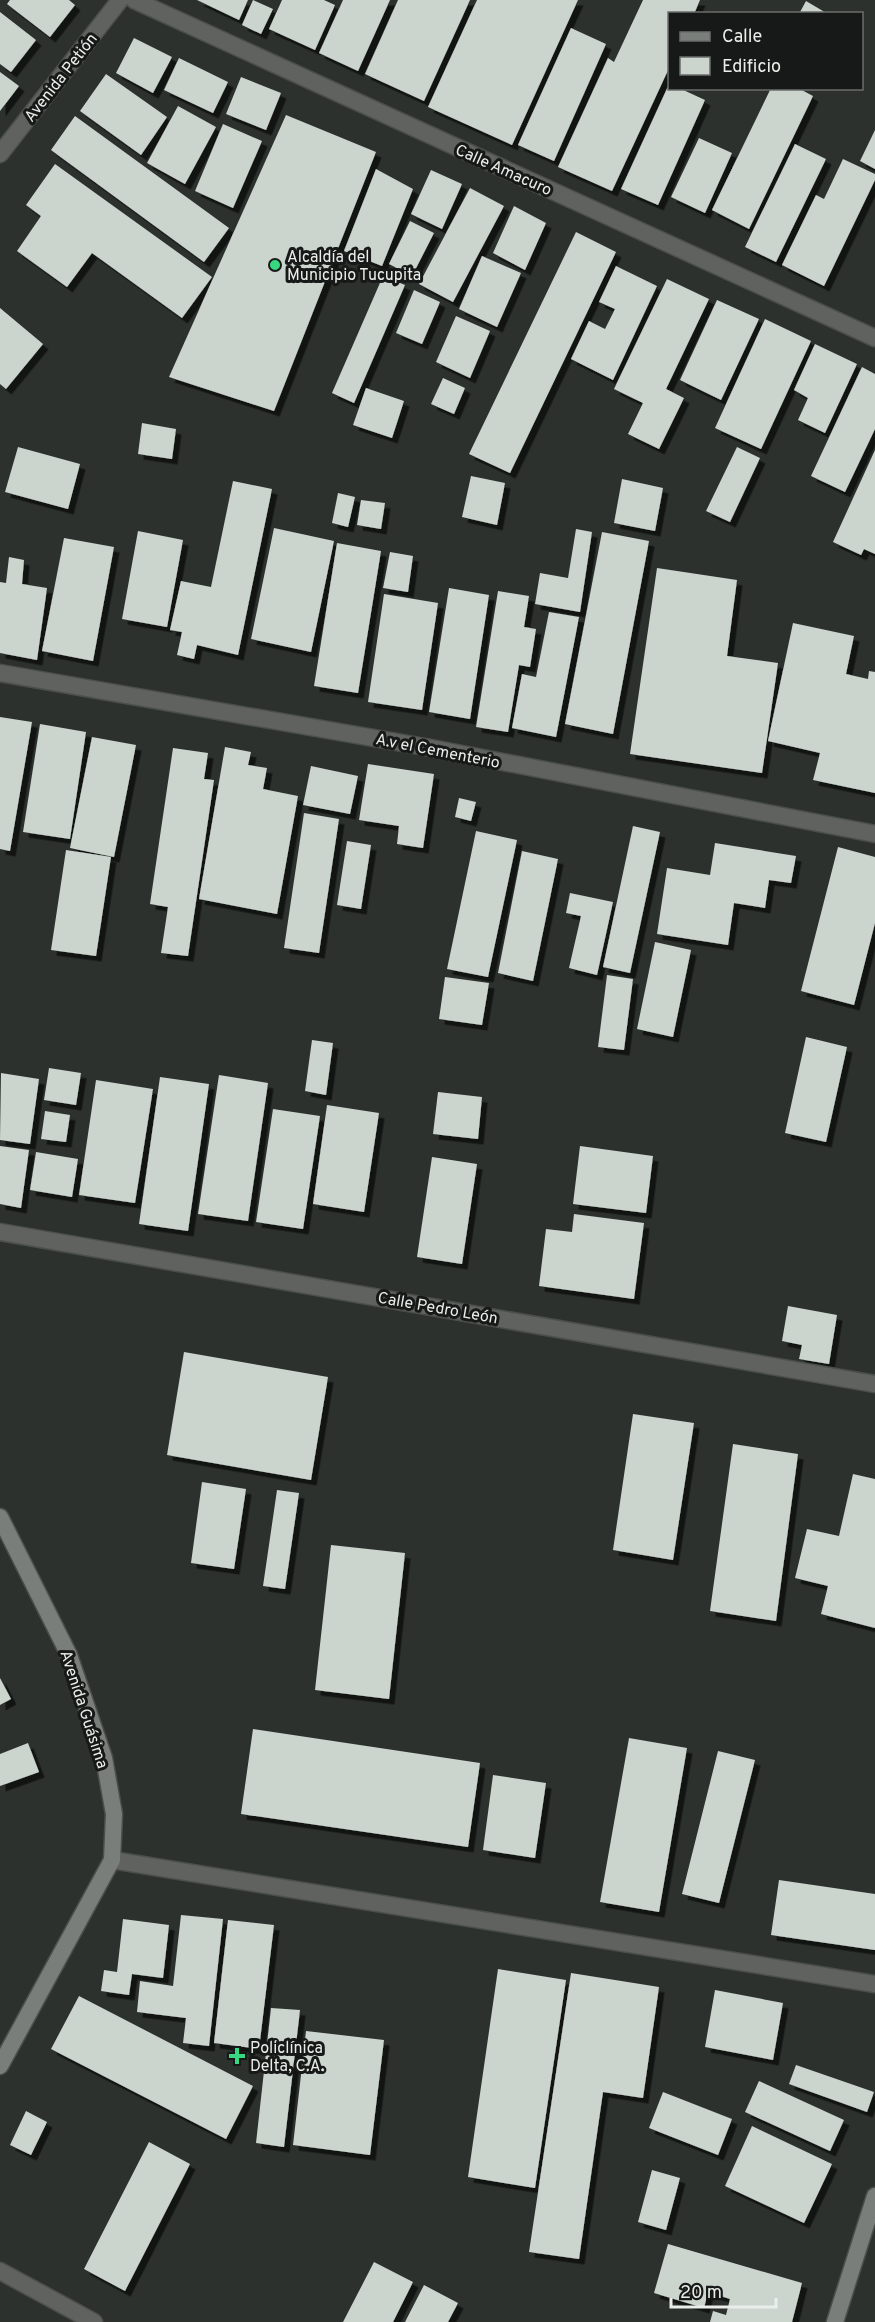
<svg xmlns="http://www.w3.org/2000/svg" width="875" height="2322" viewBox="0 0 875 2322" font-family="Overpass,sans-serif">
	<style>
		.building { fill: #ccd4ce; filter: url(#shadow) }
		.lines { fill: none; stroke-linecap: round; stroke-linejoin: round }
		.minor-casing { stroke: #4a4f4b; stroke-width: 19 }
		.secondary-casing { stroke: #4a4f4b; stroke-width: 19 }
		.minor { stroke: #606260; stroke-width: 16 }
		.secondary { stroke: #7a7e7b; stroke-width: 16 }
		.poi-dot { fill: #37d880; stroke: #161917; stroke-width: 2 }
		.labels { text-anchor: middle; stroke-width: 6; stroke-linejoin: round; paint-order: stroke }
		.street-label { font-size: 16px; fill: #eaeeeb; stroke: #161917 }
		.poi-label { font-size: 16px; fill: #eaeeeb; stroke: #161917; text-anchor: start }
	</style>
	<defs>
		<filter id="shadow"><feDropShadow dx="5.5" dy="5.5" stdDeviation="0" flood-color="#0009"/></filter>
	</defs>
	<rect width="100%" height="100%" fill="#2c312d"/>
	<path class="building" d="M10,0H69L75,5L50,37L7,4Z
		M197,0H248L239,20Z
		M253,0L273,9L261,34L242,25Z
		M282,0H324L335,5L315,50L269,29Z
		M343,0H390L358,71L319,53Z
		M398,0H470L424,101L365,74Z
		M477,0H578L512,145L428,107Z
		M643,0H700L694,14H670V66L612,191L558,167L608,58L614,62Z
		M806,1L828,14H799Z
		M0,12L36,40L11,72L0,64Z
		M571,28L606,44L554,161L518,145Z
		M134,38L172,57L153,93L116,73Z
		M179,58L228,82L213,113L164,90Z
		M0,72L19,86L0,111Z
		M106,74L167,117L141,155L80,111Z
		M241,77L281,93L266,130L226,114Z
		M670,82V88H679L705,100L658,205L621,189Z
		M771,88H798L813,96L749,229L712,210Z
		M178,106L216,127L185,184L147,163Z
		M286,115L376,152L274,411L169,377Z
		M75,116L229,228L204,262L51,150Z
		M223,124L262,141L233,208L195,191Z
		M875,130V169L860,161Z
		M699,138L732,153L705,213L671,197Z
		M795,144L826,159L776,262L745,247Z
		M843,159L875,174V180L824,286L782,265L816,195L824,199Z
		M55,164L212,277L182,318L92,253L67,287L17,251L41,216L26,205Z
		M376,169L413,189L382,266L344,251Z
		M431,170L462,184L442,229L411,214Z
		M470,188L504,206L453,302L419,284Z
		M514,206L546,223L525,270L493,253Z
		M410,221L434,233L412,276L389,264Z
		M576,232L616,252L510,473L469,454Z
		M482,256L521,273L497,327L459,309Z
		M616,266L657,286L613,380L571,359L589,321L605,329L615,309L599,302Z
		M383,276L405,285L354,403L332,393Z
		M667,279L709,299L666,389L684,398L659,449L628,434L643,403L614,389Z
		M414,290L440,302L422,344L396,333Z
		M717,300L759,319L721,400L680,380Z
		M0,308L43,344L6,389L0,384Z
		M456,316L490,331L470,378L436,362Z
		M765,319L811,341L761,449L715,428Z
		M815,344L857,364L825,433L798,420L808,398L794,390Z
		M862,367L875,374V429L845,492L811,476Z
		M443,378L465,388L454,414L431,404Z
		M366,388L404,401L392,438L353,425Z
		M142,423L176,429L172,459L138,454Z
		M18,447L80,464L68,509L5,492Z
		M737,447L760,458L730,522L706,511Z
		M875,450V554L864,549L861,555L833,542Z
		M471,476L505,483L497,525L462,517Z
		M622,479L663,488L655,531L614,523Z
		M233,481L272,489L238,655L197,645L194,659L177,655L182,632L170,630L181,581L211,587Z
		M338,493L355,497L348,527L332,523Z
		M361,500L385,503L381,529L357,525Z
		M274,528L334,541L311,652L251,639Z
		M576,529L592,532L580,612L535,604L540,573L568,578Z
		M138,531L183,540L167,627L122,619Z
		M602,532L649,541L613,734L565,724Z
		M64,538L114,547L93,661L42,651Z
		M337,543L381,551L358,693L314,686Z
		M390,552L413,556L408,592L383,588Z
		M9,557L24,560L22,584L47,588L37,660L0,653V582L6,583Z
		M657,568L737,580L727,656L778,663L762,773L630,754Z
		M449,588L489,595L470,719L429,712Z
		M498,591L529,596L524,627L536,629L530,667L519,665L508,732L476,727Z
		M384,594L438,603L422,710L368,702Z
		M549,612L579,617L556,737L512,728L522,674L536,677Z
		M793,623L854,636L846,674L868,679L869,671L875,672V793L813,780L820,753L768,741Z
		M0,717L32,722L10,851L0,849Z
		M40,724L86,732L70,839L23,832Z
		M92,737L136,745L114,857L70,848Z
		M225,747L251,752L248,765L267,768L263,789L298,796L277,914L199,899Z
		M173,748L208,753L204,779L214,780L188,956L161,953L168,907L150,904Z
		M368,764L434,774L423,848L397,844L399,826L359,820Z
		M311,766L358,776L350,814L303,805Z
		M459,798L476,802L471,821L455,817Z
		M304,813L339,819L319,953L284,948Z
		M633,826L660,832L630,973L603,967Z
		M476,831L517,840L488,977L447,969Z
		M347,841L371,845L361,909L337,905Z
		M715,843L796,856L791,883L769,880L765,908L734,903L728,945L657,934L667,868L710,875Z
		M838,847L875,857V923L854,1005L801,991Z
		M66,850L111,857L96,956L51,950Z
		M522,851L558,859L533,981L498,973Z
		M570,893L613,902L597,975L569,968L581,916L566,913Z
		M655,942L691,950L673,1037L637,1029Z
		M607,975L633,979L624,1050L598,1047Z
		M445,977L489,983L482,1025L439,1019Z
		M806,1037L847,1047L826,1142L785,1133Z
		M312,1040L333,1043L326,1095L305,1091Z
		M49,1068L81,1073L76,1105L44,1100Z
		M1,1073L39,1079L30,1144L0,1140Z
		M219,1075L268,1083L248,1221L198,1214Z
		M160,1077L209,1084L188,1231L139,1224Z
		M96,1080L153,1089L135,1203L79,1195Z
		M438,1092L482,1097L478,1139L433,1134Z
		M327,1105L379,1113L364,1212L313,1204Z
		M273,1109L320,1116L303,1229L256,1222Z
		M45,1111L70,1115L66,1142L41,1139Z
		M0,1146L29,1150L21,1208L0,1204Z
		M580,1146L653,1156L646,1213L573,1204Z
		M36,1152L78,1159L72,1197L30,1190Z
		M432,1157L477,1164L462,1264L417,1257Z
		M574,1214L644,1223L634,1299L539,1286L546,1229L572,1232Z
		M788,1306L837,1315L829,1364L799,1359L802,1345L782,1341Z
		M184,1352L328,1377L311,1480L167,1455Z
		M633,1414L694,1423L673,1560L613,1550Z
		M733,1444L798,1454L776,1621L710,1611Z
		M853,1474L875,1479V1628L821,1614L828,1586L795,1578L807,1529L839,1536Z
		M202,1482L246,1489L234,1569L191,1563Z
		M277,1490L299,1493L285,1589L263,1586Z
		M331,1545L405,1553L389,1699L315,1690Z
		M0,1678L11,1699L0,1705Z
		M253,1729L480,1763L468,1847L241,1814Z
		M629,1738L687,1748L659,1912L600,1902Z
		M28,1743L39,1772L0,1786V1754Z
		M718,1751L755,1760L719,1903L682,1894Z
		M493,1775L546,1783L535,1858L483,1850Z
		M779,1880L875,1894V1950L771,1935Z
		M181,1915L223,1919L209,2046L183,2043L186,2018L137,2012L140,1981L173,1986Z
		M123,1919L169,1925L163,1978L132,1974L129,1995L101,1991L104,1970L117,1972Z
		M228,1920L274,1925L259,2049L214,2043Z
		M498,1969L566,1980L535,2188L468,2177Z
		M571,1973L659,1987L643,2098L603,2092L579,2259L529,2252Z
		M715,1990L783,2003L773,2060L705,2047Z
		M79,1996L253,2086L226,2139L51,2049Z
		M271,2008L300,2010L284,2147L256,2143Z
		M306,2031L384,2040L370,2155L293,2145Z
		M796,2065L874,2092L867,2112L789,2084Z
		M759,2081L844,2120L830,2151L745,2112Z
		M663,2092L732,2119L718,2155L649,2128Z
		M26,2111L47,2122L31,2155L10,2145Z
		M752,2126L832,2164L804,2223L725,2186Z
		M149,2142L190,2164L125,2291L84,2269Z
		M652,2170L680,2178L666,2230L638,2222Z
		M668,2244L802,2283L792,2322H710L713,2311L726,2315L730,2299L708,2292L704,2308L654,2293Z
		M374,2262L413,2282L393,2322H343Z
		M424,2285L458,2303L448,2322H405Z"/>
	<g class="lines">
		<defs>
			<path id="minor" d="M134,0L875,338
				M0,154L120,0
				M0,673L431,748L875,834
				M0,1232L875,1384
				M112,1860L875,1984
				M0,2271L94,2322"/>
			<path id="secondary" d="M0,1517L69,1655L104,1758L114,1814L112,1860L0,2066
				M835,2322L875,2196"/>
		</defs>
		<use href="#minor" class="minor-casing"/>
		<use href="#secondary" class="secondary-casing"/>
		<use href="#minor" class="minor"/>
		<use href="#secondary" class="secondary"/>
	</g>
	<g class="poi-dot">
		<circle cx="275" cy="265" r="6"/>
		<path d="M234 2047h6v6h6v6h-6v6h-6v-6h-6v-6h6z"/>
	</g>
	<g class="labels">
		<g class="street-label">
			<text transform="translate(60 77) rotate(-52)" y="6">Avenida Petión</text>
			<text transform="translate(504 169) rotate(24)" y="6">Calle Amacuro</text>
			<text transform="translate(438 750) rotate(11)" y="6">A.v el Cementerio</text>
			<text transform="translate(438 1307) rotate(10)" y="6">Calle Pedro León</text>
			<text transform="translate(85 1709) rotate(72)" y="6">Avenida Guásima</text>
		</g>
		<g class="poi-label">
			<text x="287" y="262">Alcaldía del<tspan x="287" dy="18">Municipio Tucupita</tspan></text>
			<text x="250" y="2053">Policlínica<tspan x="250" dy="18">Delta, C.A.</tspan></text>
		</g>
	</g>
	<rect x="668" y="12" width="195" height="78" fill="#161917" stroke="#6b6e6c" stroke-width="1.5"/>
	<rect x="680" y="32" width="30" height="9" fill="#7a7e7b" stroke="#6b6e6c" stroke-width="1.5"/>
	<text x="722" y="42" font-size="18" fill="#eaeeeb">Calle</text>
	<rect x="680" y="57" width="30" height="18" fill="#ccd4ce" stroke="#6b6e6c" stroke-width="1.5"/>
	<text x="722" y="72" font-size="18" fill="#eaeeeb">Edificio</text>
	<path d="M671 2298v9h105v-9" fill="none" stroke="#eaeeeb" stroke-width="3"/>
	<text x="680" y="2298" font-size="18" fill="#eaeeeb" stroke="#161917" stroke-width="4.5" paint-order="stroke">20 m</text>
</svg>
